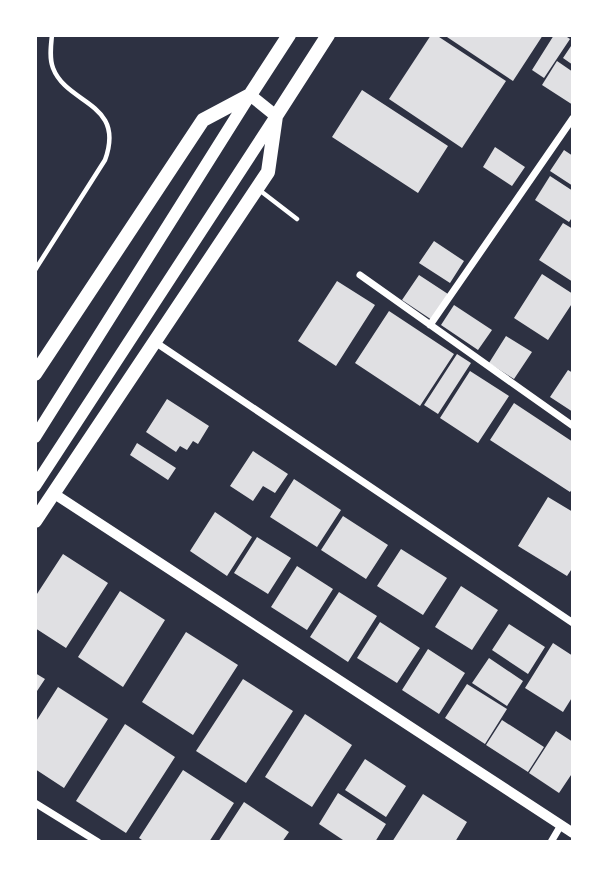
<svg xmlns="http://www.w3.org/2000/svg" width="608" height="877" viewBox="0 0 608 877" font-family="Arial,sans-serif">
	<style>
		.building { fill: #e0e0e3 }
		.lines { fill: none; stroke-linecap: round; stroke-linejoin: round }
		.service { stroke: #fff; stroke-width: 4.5 }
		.minor { stroke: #fff; stroke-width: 7 }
		.tertiary { stroke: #fff; stroke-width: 10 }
		.secondary { stroke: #fff; stroke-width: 12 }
		.trunk { stroke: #fff; stroke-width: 14 }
	</style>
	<rect width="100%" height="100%" fill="#2d3142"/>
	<path class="building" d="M431,35H436L506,81L462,148L389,99Z
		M444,35H543L513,81Z
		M554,35H564L570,39L544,78L532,70Z
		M573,43V65L563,58Z
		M557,61L573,72V105L542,85Z
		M362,90L448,146L418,193L332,137Z
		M495,147L525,167L512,186L483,167Z
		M564,150L573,156V186L550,171Z
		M550,176L573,191V216L569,222L535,200Z
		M563,223L573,229V282L539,260Z
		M434,241L464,261L450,283L419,263Z
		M542,274L573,294V302L548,340L514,318Z
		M419,275L448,294L432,320L402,300Z
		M337,281L375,305L336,366L298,341Z
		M454,305L492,330L478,350L441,325Z
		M389,311L454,354L420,406L355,363Z
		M506,336L532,352L514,379L489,363Z
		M457,354L471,363L438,414L424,405Z
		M568,370L573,373V412L550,397Z
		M470,371L509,396L478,443L440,418Z
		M167,399L209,426L198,444L193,441L187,450L180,446L176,452L146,432Z
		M514,403L573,442V488L570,492L490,440Z
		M137,443L176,468L168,480L130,455Z
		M253,451L288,474L275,493L263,486L253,501L230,486Z
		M294,479L341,510L317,547L270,517Z
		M548,497L573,512V567L567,576L518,546Z
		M215,512L252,537L227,576L190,551Z
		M343,516L388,545L366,579L321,550Z
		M257,537L291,558L268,594L234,573Z
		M401,549L447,578L423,615L377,586Z
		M63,554L108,583L66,648L35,628V597Z
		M297,566L333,589L307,630L271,607Z
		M461,586L498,610L472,650L435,627Z
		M120,591L165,620L123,687L78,657Z
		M339,592L377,616L348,662L310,637Z
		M380,622L420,648L397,683L357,658Z
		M509,624L545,647L528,674L492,650Z
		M186,632L238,665L193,735L142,702Z
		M553,643L573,656V696L563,712L525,688Z
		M428,649L465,673L439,714L402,690Z
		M489,658L523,681L507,706L472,683Z
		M35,673L45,679L35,694Z
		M243,679L293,711L246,783L196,751Z
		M467,684L507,709L485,744L445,718Z
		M58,687L108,719L64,788L35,769V723Z
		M305,714L352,745L312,807L265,777Z
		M502,720L544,747L528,772L486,745Z
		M125,724L175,757L126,833L76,801Z
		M556,731L573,742V772L559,793L529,773Z
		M365,759L406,786L386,817L345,790Z
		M183,770L234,803L209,842H145L139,838Z
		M338,793L386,824L375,842H346L319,824Z
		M423,794L467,822L455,842H392Z
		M244,802L289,832L282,842H218Z"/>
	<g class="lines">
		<path class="service" d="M258,189L297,219
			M35,270L105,160C126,102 67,105 53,68C49,58 51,45 52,35"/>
		<path class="minor" d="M360,275L573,426
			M430,325L573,118
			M155,342L573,623
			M35,803L98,842
			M551,842L561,825"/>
		<path class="tertiary" d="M53,493L573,833"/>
		<path class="secondary" d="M35,437L250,95L276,116L35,486"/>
		<path class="trunk" d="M35,374L203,120L250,95L289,35
			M35,521L268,172L276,116L328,35"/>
	</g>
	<rect width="608" height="877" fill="none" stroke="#ffffff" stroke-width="74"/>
</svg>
